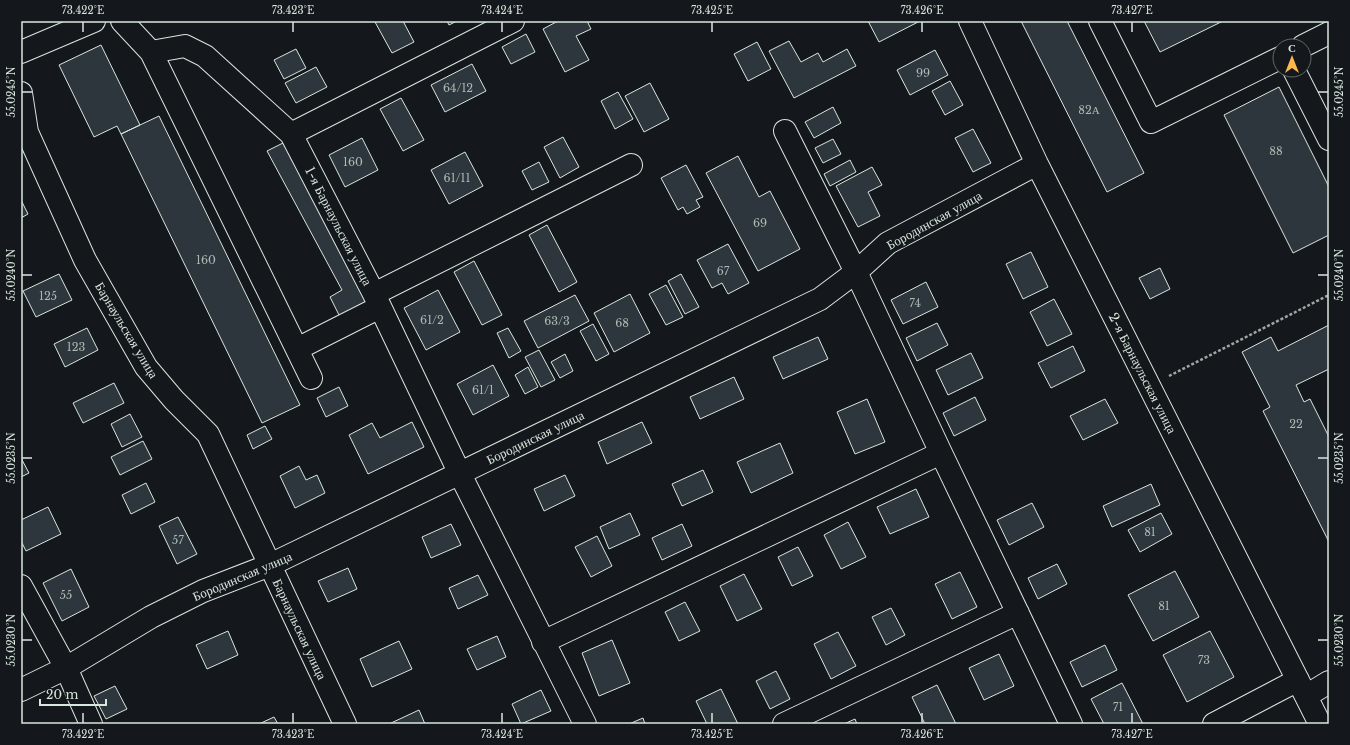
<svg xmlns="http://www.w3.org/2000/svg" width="1350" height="745" viewBox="0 0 1350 745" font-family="'Libre Baskerville',serif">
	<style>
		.building { fill: #2c363c; stroke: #d8e6dc }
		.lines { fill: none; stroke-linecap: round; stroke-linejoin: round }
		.minor-casing { stroke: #d8e6dc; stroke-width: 24 }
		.path { stroke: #9da8a2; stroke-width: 2.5; stroke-dasharray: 3 2; stroke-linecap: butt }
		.minor { stroke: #14181c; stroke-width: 22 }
		.ticks { fill: none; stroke: #d8e6dc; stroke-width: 1.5 }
		.labels { text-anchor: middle; stroke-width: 3; stroke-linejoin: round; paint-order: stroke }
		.number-label { font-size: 11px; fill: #adbab4 }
		.street-label { font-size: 13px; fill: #d8e6dc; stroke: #14181c }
		.neatline { fill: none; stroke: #d8e6dc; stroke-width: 1.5 }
		.ticks-label { font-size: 10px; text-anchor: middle; fill: #d8e6dc }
	</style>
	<rect width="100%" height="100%" fill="#14181c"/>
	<path class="building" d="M376,21H403L414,42L392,53L375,22Z
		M447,21H457L449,25Z
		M558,21H587L591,29L576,36L589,60L565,72L543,29Z
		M868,21H920L879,42Z
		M1021,21H1067L1144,173L1107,192Z
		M1144,21H1223L1160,52Z
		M526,34L535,52L511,64L502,47Z
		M789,41L801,62L818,53L823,62L847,49L856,66L794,98L769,51Z
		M757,42L771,69L748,81L734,54Z
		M101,45L140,125L121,134L117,126L94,137L59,65Z
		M296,49L306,68L284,79L274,60Z
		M935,50L948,75L910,95L897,70Z
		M472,64L486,91L445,112L431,85Z
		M316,67L327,87L296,103L285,83Z
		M950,81L963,105L945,115L932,91Z
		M650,83L669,119L644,132L625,96Z
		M1279,87L1329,187V235L1293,253L1224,115Z
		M618,92L633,119L615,129L601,101Z
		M401,98L424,140L403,151L380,109Z
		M833,107L841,123L814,138L805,122Z
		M159,116L300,405L262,423L121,134Z
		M973,129L991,163L973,172L955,138Z
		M563,137L579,167L560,178L544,147Z
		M362,138L378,170L345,187L329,155Z
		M833,139L841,154L823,163L815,148Z
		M283,143L368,301L340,317L330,297L342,290L267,151Z
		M465,152L483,186L449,204L431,170Z
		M738,156L759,197L770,191L800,249L758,271L706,173Z
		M850,160L856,172L830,186L824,174Z
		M539,162L549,182L532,190L522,171Z
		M686,165L703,197L696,200L700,207L687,214L683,207L678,210L661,178Z
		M872,167L882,185L868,192L880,216L858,227L836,186Z
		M21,200L28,214L21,218Z
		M547,225L577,282L559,292L529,235Z
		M728,244L749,283L728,294L722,283L712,288L697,260Z
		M1031,252L1048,287L1023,299L1006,264Z
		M474,261L502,315L482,325L454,272Z
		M1160,268L1170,289L1150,299L1139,278Z
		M59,274L72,300L36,317L23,291Z
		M681,274L699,307L685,314L668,281Z
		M926,282L938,307L903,324L891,300Z
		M666,285L683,317L666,325L649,294Z
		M438,290L460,332L426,350L404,308Z
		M630,294L650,333L614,352L594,313Z
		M575,295L589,321L538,348L524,321Z
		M1054,299L1072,334L1047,346L1030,312Z
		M937,323L948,345L917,361L906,338Z
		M593,324L609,354L596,361L580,331Z
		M1329,325V369L1296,385L1304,402L1310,399L1329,437V542L1263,411L1270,407L1242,352L1271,337L1278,351Z
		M87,328L98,350L65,367L54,344Z
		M508,328L521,351L509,358L497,333Z
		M818,337L828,359L783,379L773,357Z
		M1073,346L1085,371L1051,388L1038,363Z
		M539,350L555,380L541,387L525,357Z
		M971,353L983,378L948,395L936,370Z
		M565,354L573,371L560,378L551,362Z
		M493,365L509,396L473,415L457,384Z
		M528,367L538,387L525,394L515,375Z
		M734,377L744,399L700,419L690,397Z
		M114,383L124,403L83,423L73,403Z
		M339,387L348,406L326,417L317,398Z
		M975,397L986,420L954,436L943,413Z
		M867,399L885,442L855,454L837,412Z
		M1105,399L1118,423L1083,440L1070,416Z
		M130,414L142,437L122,447L111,424Z
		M412,422L424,447L368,474L349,435L372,423L380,438Z
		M642,422L652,443L607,464L598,442Z
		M265,426L272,439L253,449L247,435Z
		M143,441L152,459L120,475L111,457Z
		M780,443L793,473L751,493L737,462Z
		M21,458L29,473L21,477Z
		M299,466L306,480L317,475L325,493L295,508L280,476Z
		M703,470L713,492L682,506L672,484Z
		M565,475L575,496L544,511L534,489Z
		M146,483L155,502L131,514L122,495Z
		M1151,484L1160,505L1112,527L1103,506Z
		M916,489L929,517L890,534L877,507Z
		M1032,503L1044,527L1009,545L997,520Z
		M48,507L61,534L26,551L21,541V520Z
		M630,513L640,535L609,549L600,527Z
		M1161,513L1172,534L1140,552L1128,530Z
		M178,517L197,554L177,564L159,526Z
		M848,522L866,557L841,569L824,535Z
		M451,524L461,545L431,558L422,537Z
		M682,524L692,546L662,560L652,538Z
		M597,536L612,566L591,577L575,547Z
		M798,547L813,576L792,586L778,557Z
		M1057,564L1067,584L1038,599L1028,578Z
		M348,568L357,589L328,602L318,581Z
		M71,569L89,607L62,621L43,583Z
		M1175,571L1199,617L1153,641L1128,595Z
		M960,572L977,607L952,619L935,584Z
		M744,574L762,609L737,621L720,586Z
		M478,575L488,595L458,609L449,588Z
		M685,602L700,631L679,641L665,612Z
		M891,608L905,635L886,645L872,617Z
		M228,631L238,655L207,669L196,645Z
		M1210,631L1234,677L1187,702L1163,655Z
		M838,632L856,666L831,679L814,644Z
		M497,636L506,657L477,670L467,649Z
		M612,640L630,683L599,696L582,653Z
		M399,641L412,669L372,687L360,659Z
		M1105,645L1117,670L1082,687L1070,662Z
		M999,654L1014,686L984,700L969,668Z
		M776,671L790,699L770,709L756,681Z
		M1122,683L1143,724H1104L1091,699Z
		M937,685L956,724H925L912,697Z
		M115,686L127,709L106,719L94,696Z
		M721,689L738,724H707L696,701Z
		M541,690L551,711L521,724L512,704Z
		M419,710L425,724H389Z
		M274,717L278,724H259Z
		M643,718L645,724H629Z
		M855,719L857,724H844Z"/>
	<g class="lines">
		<defs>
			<path id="minor" d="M122,21L151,52L311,378
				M970,21L1037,164L1320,724
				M1100,21L1151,122L1280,58
				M1303,46L1329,33
				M21,52L94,21
				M151,52L185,46L205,56L291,134L374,294L460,474L585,724
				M1294,70L1329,139
				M21,93L27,132L85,260L146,367L174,400L208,434L345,724
				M785,131L856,272L941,453L1071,724
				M291,134L513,21
				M374,294L631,165
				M297,349L380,307
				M21,586L66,668L91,724
				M543,642L941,453
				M21,690L66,668L151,617L203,591L270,565L820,299L856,272L888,243L1037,164
				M1306,696L1329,682
				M784,724L1018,613
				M1214,724L1298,680"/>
		</defs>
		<use href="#minor" class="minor-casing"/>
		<path class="path" d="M1169,376L1329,295"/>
		<use href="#minor" class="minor"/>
	</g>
	<path class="ticks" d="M83,22V32M293,22V32M502,22V32M712,22V32M922,22V32M1132,22V32M22,92H32M1318,92H1328M22,275H32M1318,275H1328M22,458H32M1318,458H1328M22,640H32M1318,640H1328M83,713V723M293,713V723M502,713V723M712,713V723M922,713V723M1132,713V723"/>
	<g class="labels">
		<g class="number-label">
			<text x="923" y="77">99</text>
			<text x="458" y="92">64/12</text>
			<text x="1089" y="114">82А</text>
			<text x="1276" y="155">88</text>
			<text x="353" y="166">160</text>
			<text x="457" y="182">61/11</text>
			<text x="760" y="227">69</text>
			<text x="206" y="264">160</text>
			<text x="723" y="275">67</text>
			<text x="48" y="300">125</text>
			<text x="915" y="307">74</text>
			<text x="432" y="324">61/2</text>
			<text x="557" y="325">63/3</text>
			<text x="622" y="327">68</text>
			<text x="76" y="351">123</text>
			<text x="483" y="394">61/1</text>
			<text x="1296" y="428">22</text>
			<text x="1150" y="536">81</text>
			<text x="178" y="544">57</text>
			<text x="66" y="599">55</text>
			<text x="1164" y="610">81</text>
			<text x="1204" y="664">73</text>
			<text x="1118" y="711">71</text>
		</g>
		<g class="street-label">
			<text transform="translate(934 220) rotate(-29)" y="5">Бородинская улица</text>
			<text transform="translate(339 226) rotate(63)" y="5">1-я Барнаульская улица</text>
			<text transform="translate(127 330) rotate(59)" y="5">Барнаульская улица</text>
			<text transform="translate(1143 373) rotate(63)" y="5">2-я Барнаульская улица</text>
			<text transform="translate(535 437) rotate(-26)" y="5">Бородинская улица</text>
			<text transform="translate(242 576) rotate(-23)" y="5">Бородинская улица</text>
			<text transform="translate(300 629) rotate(65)" y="5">Барнаульская улица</text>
		</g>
	</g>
	<rect width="1350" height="745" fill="none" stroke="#14181c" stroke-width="44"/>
	<g transform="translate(1292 58)"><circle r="19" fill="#14181c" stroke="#626a69"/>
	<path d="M0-3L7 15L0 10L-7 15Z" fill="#ffb74d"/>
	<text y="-6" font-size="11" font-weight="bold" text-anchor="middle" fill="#d8e6dc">С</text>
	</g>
	<path d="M40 699v6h66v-6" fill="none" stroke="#d8e6dc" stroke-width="2"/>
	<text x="46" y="699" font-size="12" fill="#d8e6dc" stroke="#14181c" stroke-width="3" paint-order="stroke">20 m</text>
	<rect x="22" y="22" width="1306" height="701" class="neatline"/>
	<g class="ticks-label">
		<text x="83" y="14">73.422°E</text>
		<text x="293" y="14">73.423°E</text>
		<text x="502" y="14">73.424°E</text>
		<text x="712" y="14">73.425°E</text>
		<text x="922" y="14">73.426°E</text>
		<text x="1132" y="14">73.427°E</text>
		<text transform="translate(11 92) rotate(-90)" y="4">55.0245°N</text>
		<text transform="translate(1339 92) rotate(-90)" y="4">55.0245°N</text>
		<text transform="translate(11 275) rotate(-90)" y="4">55.0240°N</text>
		<text transform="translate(1339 275) rotate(-90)" y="4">55.0240°N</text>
		<text transform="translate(11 458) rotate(-90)" y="4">55.0235°N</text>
		<text transform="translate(1339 458) rotate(-90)" y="4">55.0235°N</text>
		<text transform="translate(11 640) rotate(-90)" y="4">55.0230°N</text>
		<text transform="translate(1339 640) rotate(-90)" y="4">55.0230°N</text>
		<text x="83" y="738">73.422°E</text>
		<text x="293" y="738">73.423°E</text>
		<text x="502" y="738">73.424°E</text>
		<text x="712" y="738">73.425°E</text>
		<text x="922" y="738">73.426°E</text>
		<text x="1132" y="738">73.427°E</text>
	</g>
</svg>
